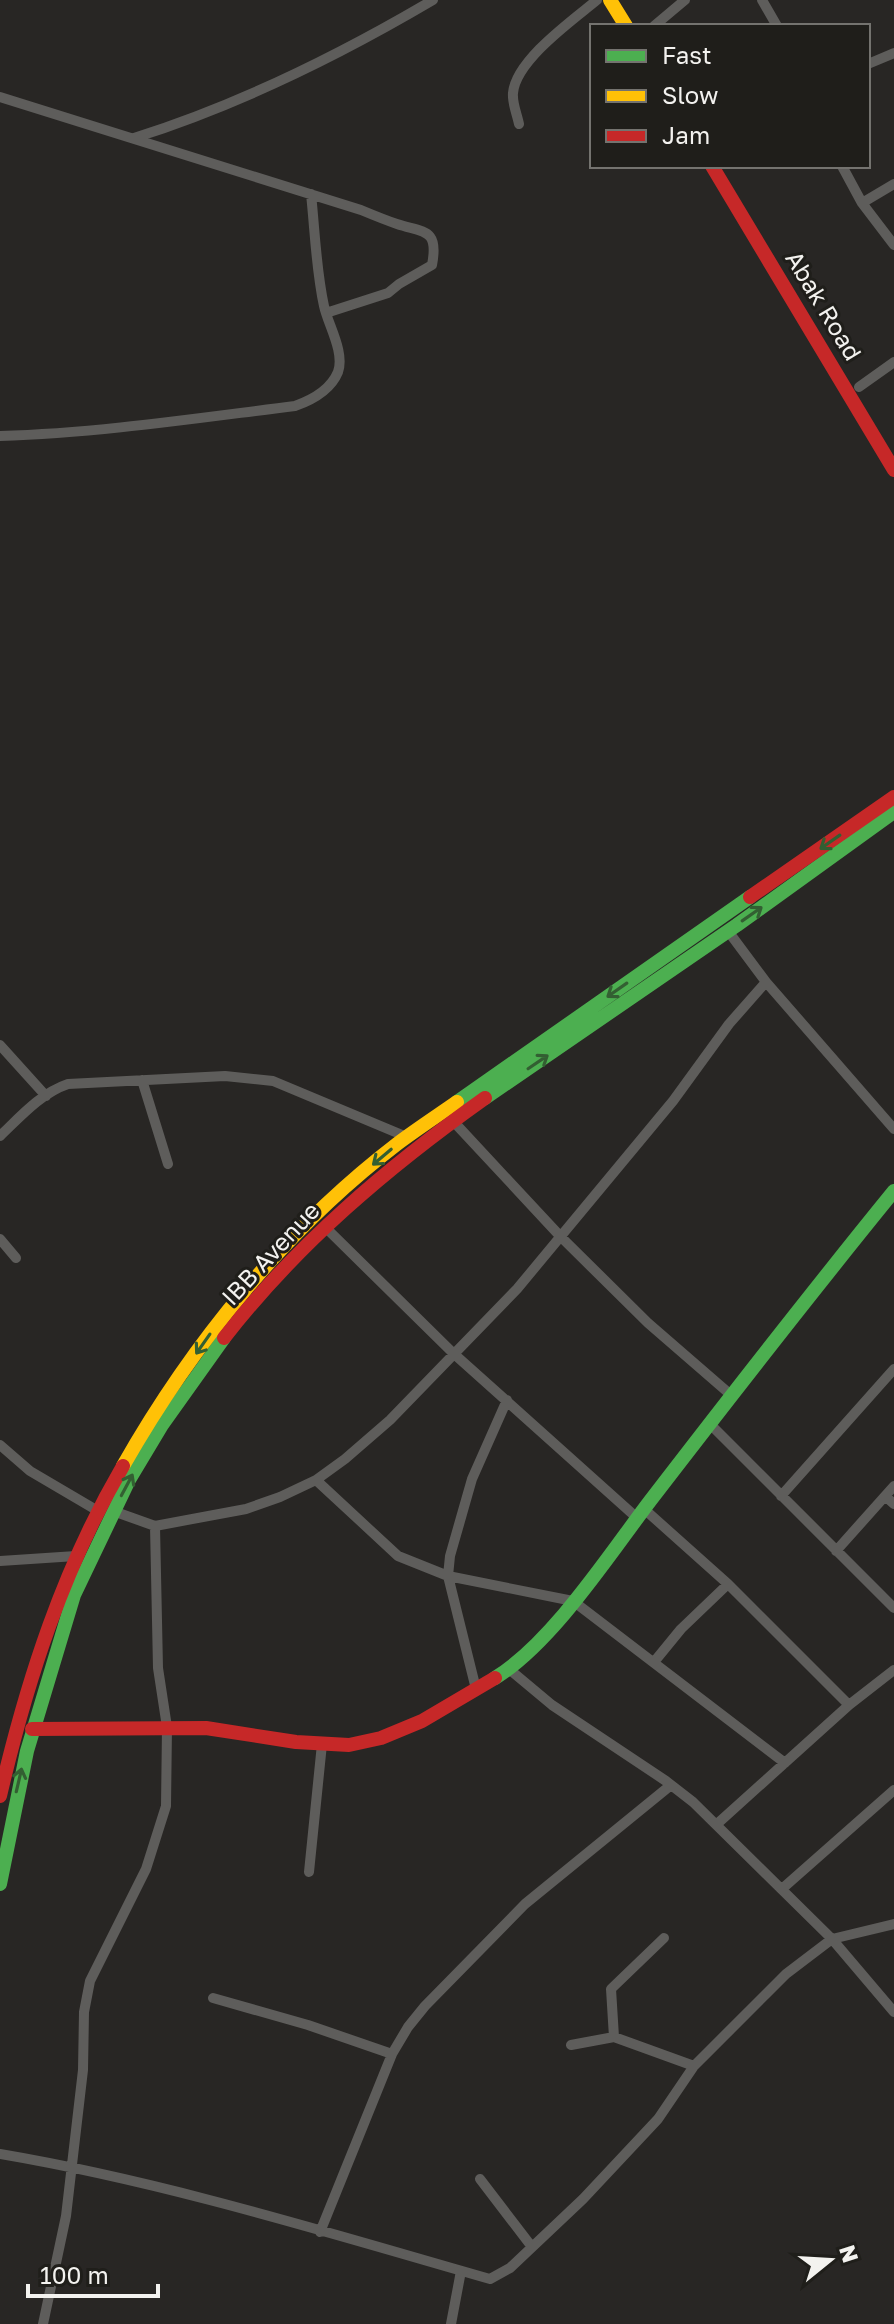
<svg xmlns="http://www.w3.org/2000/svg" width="894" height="2324" viewBox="0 0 894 2324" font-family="'Golos Text',sans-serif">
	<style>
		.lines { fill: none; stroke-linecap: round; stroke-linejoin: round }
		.street { stroke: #5e5d5b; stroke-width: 10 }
		.fast { stroke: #4caf50; stroke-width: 14 }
		.slow { stroke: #ffc107; stroke-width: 14 }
		.jam { stroke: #c62828; stroke-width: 14 }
		.oneway { stroke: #335f32 }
		.labels { text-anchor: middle; stroke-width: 6; stroke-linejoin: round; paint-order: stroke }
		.street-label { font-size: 24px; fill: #f3f2ef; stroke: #1f1e1a }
	</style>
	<rect width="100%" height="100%" fill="#282624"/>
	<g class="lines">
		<path class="street" d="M762,0L777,26
			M654,26L685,0
			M868,64L894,53
			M0,97L361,210C373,215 385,220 397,224C424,233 439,228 432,265L399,284L388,293L326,313
			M519,124C517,114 512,103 513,93C516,60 573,20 597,0
			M134,138C239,105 338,56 433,0
			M842,166L862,203L894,245
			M862,203L894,184
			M859,387L894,362
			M0,436C99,433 198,418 295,406C312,400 331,389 338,372C345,352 328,325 324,306C316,270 315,231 311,194
			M728,931L766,982L894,1129
			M0,1045L46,1096
			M142,1080L168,1164
			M453,1121L560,1236L648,1323L731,1395
			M0,1136C20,1117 41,1093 68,1084L225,1076L273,1081L407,1137
			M325,1227L453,1353L636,1517
			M0,1239L16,1258
			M709,1423L894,1608
			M0,1445L30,1471L98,1511
			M316,1480L398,1556L448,1576L573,1601L785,1763
			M781,1496L894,1369
			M885,1496L894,1504
			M643,1508L728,1584L849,1705
			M113,1511L155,1526L246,1509L280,1497L316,1480L345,1459L390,1420L517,1289L673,1101L729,1024L766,982
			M836,1551L894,1486
			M0,1561L76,1556
			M654,1662L681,1629L728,1584
			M509,1669L552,1705L666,1781L693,1802L832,1939L894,2012
			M476,1689L448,1576L450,1556L472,1479L507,1400
			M717,1824L849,1705L894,1670
			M309,1872L322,1744
			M783,1888L894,1790
			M213,1998L308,2025L392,2054
			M614,2037L611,1989L664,1938
			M571,2045L614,2037L694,2066
			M0,2154C165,2182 329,2233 490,2279L510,2268L583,2199L658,2119L694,2066L786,1974L832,1939L894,1924
			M480,2179L532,2247
			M320,2232L392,2054L408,2027L425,2006L525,1904L671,1785
			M43,2324L66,2216L83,2070L84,2012L90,1981L146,1869L166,1806L167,1727L158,1668L155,1526
			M451,2324L461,2271"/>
		<path class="fast" d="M485,1098L737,925L894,812
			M457,1102L750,897
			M495,1678C552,1643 609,1555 650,1501C730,1397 811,1293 894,1191
			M0,1884L27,1751L74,1595L129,1480L162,1425L224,1338"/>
		<path class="slow" d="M610,0L626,26
			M123,1466C193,1343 285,1230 397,1144C417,1129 437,1116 457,1102"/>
		<path class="jam" d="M712,166L894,470
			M750,897L894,797
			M224,1338C297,1244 388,1167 485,1098
			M32,1729L206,1728L296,1742L349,1745L381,1738L422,1721L495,1678
			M0,1796C27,1680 63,1569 123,1466"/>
	</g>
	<defs><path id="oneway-shaft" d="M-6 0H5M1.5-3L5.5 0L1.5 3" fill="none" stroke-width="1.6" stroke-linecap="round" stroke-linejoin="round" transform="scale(2)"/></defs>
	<g class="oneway">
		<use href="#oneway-shaft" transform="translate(830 842) rotate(145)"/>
		<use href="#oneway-shaft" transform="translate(752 914) rotate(-35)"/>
		<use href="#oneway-shaft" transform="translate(617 990) rotate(145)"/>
		<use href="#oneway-shaft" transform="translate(538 1062) rotate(-34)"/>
		<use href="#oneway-shaft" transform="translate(382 1157) rotate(140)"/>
		<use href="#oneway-shaft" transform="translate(203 1344) rotate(125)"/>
		<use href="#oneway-shaft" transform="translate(127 1485) rotate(-62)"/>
		<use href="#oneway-shaft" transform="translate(19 1780) rotate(-77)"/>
	</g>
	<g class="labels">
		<g class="street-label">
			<text transform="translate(823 306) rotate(59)" y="8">Abak Road</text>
			<text transform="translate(271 1254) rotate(-47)" y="8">IBB Avenue</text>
		</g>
	</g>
	<rect x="590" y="24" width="280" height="144" fill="#1f1e1a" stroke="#74736f" stroke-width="2"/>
	<rect x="606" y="50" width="40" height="12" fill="#4caf50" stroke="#74736f" stroke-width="2"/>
	<text x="662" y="64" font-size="24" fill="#f3f2ef">Fast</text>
	<rect x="606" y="90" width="40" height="12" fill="#ffc107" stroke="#74736f" stroke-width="2"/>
	<text x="662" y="104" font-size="24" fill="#f3f2ef">Slow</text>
	<rect x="606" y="130" width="40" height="12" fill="#c62828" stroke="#74736f" stroke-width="2"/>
	<text x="662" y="144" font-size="24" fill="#f3f2ef">Jam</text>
	<g transform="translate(830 2260) rotate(72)" stroke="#1f1e1a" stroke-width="6" paint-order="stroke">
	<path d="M0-6L14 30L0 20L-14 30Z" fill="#f3f2ef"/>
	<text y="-12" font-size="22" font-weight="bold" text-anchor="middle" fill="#f3f2ef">N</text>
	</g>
	<path d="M28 2284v12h130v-12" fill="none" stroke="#f3f2ef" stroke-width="4"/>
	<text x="40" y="2284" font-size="24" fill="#f3f2ef" stroke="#1f1e1a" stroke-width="6" paint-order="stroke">100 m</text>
</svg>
